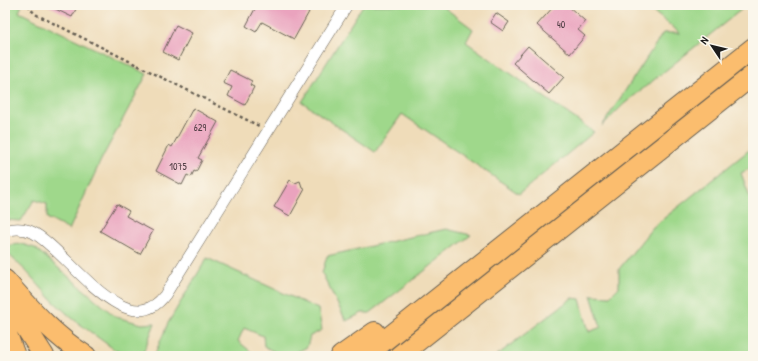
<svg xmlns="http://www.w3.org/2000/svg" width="758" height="361" viewBox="0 0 758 361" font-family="'Patrick Hand',sans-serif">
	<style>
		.green { fill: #9fd88b; stroke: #5e7a54 }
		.building { fill: #eaa3be }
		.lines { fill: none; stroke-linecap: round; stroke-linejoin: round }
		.street-casing { stroke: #665f53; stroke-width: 12 }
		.highway-casing { stroke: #665f53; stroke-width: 22 }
		.path { stroke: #665f53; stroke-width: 2.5; stroke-dasharray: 3 3; stroke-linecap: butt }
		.street { stroke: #fff; stroke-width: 11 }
		.highway { stroke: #fbbd6e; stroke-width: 20 }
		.labels { text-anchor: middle; stroke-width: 3.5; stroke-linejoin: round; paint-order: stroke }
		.number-label { font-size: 10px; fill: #503e44 }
	</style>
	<rect width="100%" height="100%" fill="#fbf7ec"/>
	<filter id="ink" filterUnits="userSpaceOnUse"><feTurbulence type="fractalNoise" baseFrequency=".025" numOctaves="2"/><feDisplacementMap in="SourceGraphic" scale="8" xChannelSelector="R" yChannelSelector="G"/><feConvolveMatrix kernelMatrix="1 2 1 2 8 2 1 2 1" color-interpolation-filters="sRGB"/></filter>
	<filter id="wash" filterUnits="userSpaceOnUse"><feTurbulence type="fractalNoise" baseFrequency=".012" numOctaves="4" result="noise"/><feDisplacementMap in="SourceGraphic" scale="16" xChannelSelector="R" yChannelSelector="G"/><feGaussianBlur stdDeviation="0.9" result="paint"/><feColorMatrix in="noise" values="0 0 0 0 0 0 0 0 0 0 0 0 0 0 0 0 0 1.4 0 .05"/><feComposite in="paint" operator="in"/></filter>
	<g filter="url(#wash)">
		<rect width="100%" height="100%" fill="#efdcb9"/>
		<path class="green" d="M5,5H22L19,12L147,74L101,160L69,230L47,218V204L34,200L21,221L5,220Z
			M363,5H441L473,29L466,42L594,132L519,194L402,114L375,152L302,102Z
			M645,5H747L624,104L602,126L663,33H680Z
			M753,147V176L749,169L741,173L753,206V356H496L572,298L580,299L589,332L601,327L591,295L610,296L619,287V269L653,227Z
			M446,229L471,235L370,313H362L346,321L322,273L327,256Z
			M21,244L35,248L116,317L142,324L155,323L142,356H128L115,350L73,319L53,301L27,272L5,251V247L11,245Z
			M207,258L318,309L322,330L310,336L307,347C288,357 282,357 264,346L263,336L244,328L238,341L256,356H154L168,323Z"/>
		<g id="blocks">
			<path class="building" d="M47,5H78L72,17Z
				M257,5H297L309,12L294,39L262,22L256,32L246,26Z
				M555,5H567L585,21L578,30L585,36L570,54L537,25Z
				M496,13L509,22L503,31L490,22Z
				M176,25L192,33L178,60L163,52Z
				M528,46L564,77L549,94L513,63Z
				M230,70L252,81L250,85L254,87L245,105L228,96L232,87L223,83Z
				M193,108L218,122L198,158L202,160L196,172L194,171L191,177L187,175L182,185L156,171L169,145L172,147Z
				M290,180L295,183L300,181L302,187L305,189L290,216L274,207Z
				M117,204L129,211L126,216L153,231L140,254L100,231Z"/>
		</g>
	</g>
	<g filter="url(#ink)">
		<use href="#blocks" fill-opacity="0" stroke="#665f53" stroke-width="1"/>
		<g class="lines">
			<defs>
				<path id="street" d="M5,231C14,228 23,228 32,232C66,248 126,347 165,295L347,5"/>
				<path id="highway" d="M5,280C30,308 54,336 86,356
					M5,295L44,356
					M5,329L15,356
					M341,356L375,332
					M365,356L753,48
					M399,356L753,75"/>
			</defs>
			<use href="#street" class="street-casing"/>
			<use href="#highway" class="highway-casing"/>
			<path class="path" d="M29,5L31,10L37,15L259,126"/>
			<use href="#street" class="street"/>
			<use href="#highway" class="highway"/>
		</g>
	</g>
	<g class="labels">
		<g class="number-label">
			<text x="561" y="28">40</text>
			<text x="200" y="131">629</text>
			<text x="178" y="170">1075</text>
		</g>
	</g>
	<rect width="758" height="361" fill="none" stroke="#fbf7ec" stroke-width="20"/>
	<g transform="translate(712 46) rotate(305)" stroke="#fbf7ec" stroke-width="3" paint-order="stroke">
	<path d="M0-3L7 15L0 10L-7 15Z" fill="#1c1c1c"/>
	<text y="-6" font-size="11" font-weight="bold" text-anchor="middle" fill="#1c1c1c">N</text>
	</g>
</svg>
